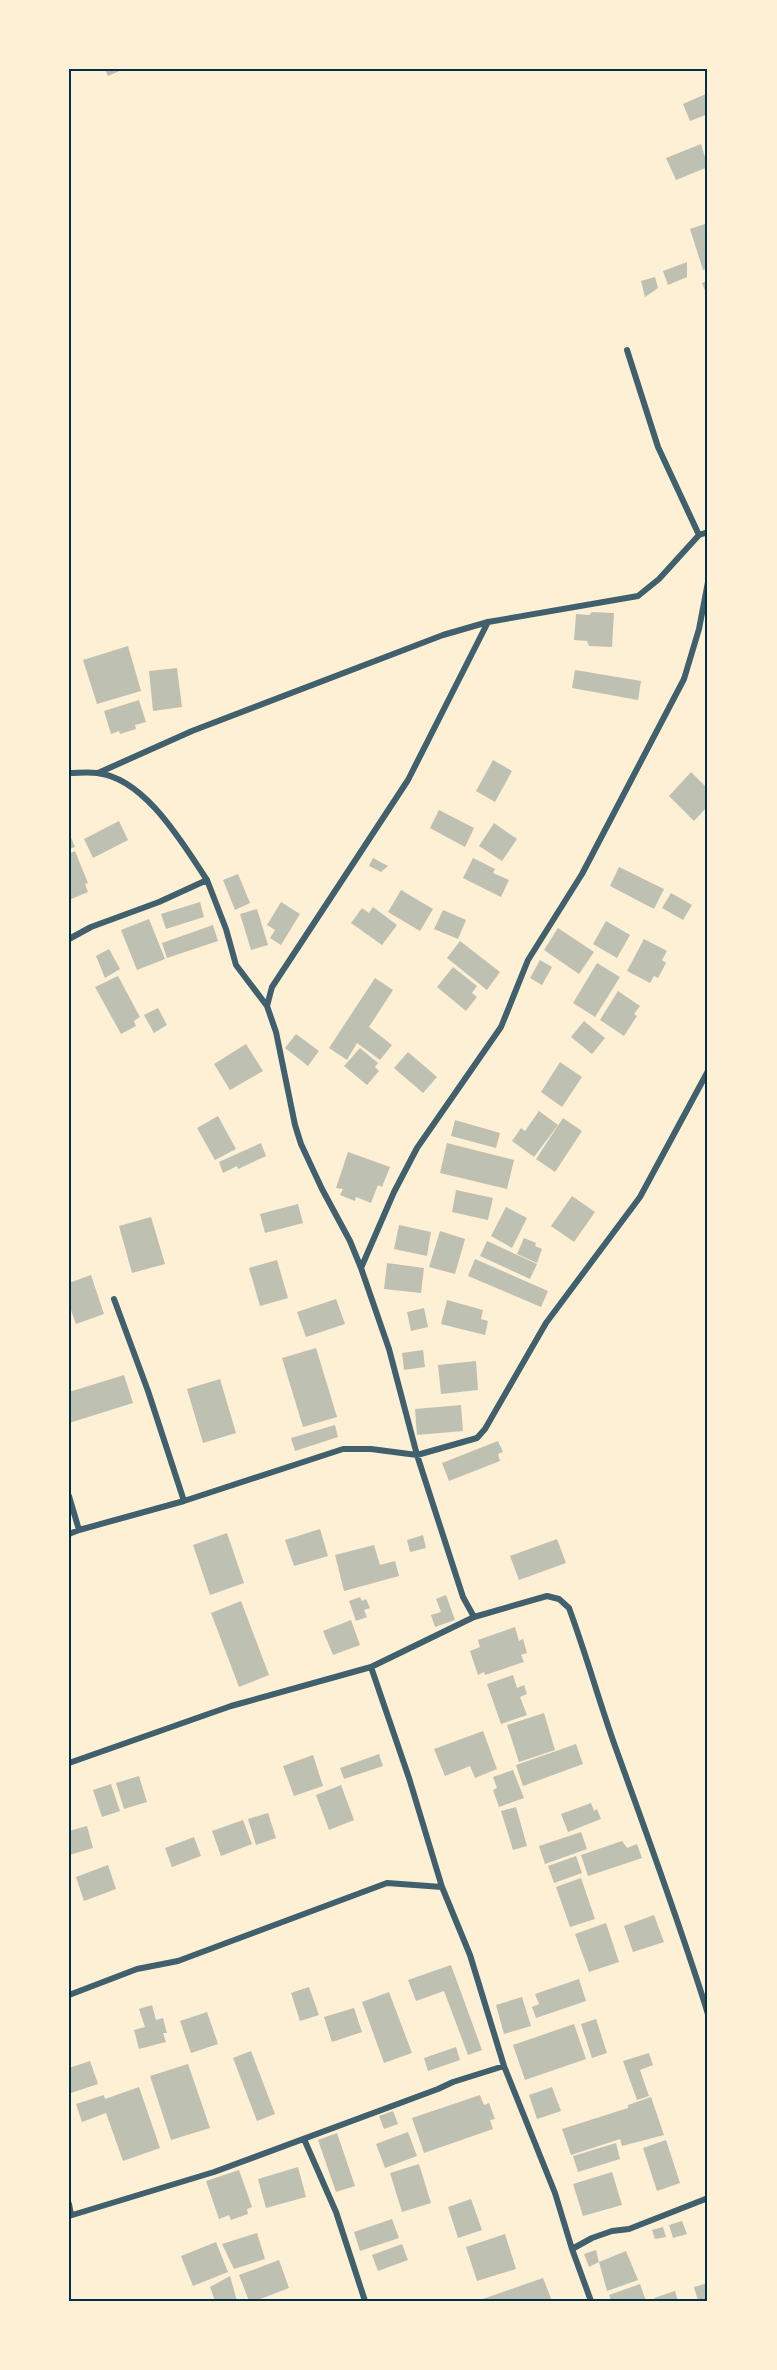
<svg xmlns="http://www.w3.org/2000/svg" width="777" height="2370" viewBox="0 0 777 2370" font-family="'Roboto Condensed',sans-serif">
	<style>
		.building { fill: #bec0b2 }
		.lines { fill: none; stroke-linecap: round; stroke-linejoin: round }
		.minor { stroke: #3f606c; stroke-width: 6 }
		.neatline { fill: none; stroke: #003049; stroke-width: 2 }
	</style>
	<rect width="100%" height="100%" fill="#fdf0d5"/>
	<path class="building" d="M105,69H124L108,76Z
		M708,93V114L690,121L683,104Z
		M701,144L708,167L676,180L666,158Z
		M708,223V268L703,270L690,229Z
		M687,262V277L668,285L663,271Z
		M655,277L658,288L645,297L641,281Z
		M708,281V298L702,283Z
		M592,612L614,613L612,647L589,646L587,641L574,640L576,614L589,615Z
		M128,646L141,691L97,704L83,660Z
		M177,668L182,707L153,711L149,671Z
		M575,670L641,681L638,700L572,688Z
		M139,700L146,722L135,725L136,729L120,734L119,731L111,734L104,711Z
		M493,760L512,771L495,802L476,791Z
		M691,772L708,789V806L694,821L669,796Z
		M439,810L474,828L465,847L430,828Z
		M119,821L128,840L93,858L84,839Z
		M494,823L517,839L502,861L479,846Z
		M69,833L75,847L69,849Z
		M75,851L88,883L85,884L88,892L69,900V854Z
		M373,858L388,866L381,872L369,866Z
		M473,858L495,869L493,873L509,880L501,897L463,878Z
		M619,867L664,889L654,909L610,886Z
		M238,874L250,903L235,910L223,880Z
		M401,890L433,909L420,931L388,912Z
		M671,893L692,905L683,920L662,908Z
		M200,902L204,917L166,929L161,914Z
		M281,902L300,914L281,945L270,938L275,930L267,925Z
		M373,907L397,925L382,945L351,923L362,908L369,913Z
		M257,909L268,945L251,950L240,914Z
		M443,910L466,920L458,939L434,929Z
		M149,919L165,959L137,970L121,930Z
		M606,921L630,935L617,958L593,944Z
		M213,925L218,941L167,958L162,943Z
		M558,928L594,952L579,974L544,950Z
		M644,939L667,951L662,960L666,963L658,978L654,976L650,983L627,971Z
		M460,941L500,972L487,990L447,958Z
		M109,949L120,969L105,978L96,956Z
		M540,960L552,967L542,985L530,978Z
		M597,963L620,977L595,1017L573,1003Z
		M453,967L477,986L472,993L477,997L466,1011L437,987Z
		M118,976L140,1017L134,1021L136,1026L121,1034L95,987Z
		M375,978L393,990L369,1027L392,1045L380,1060L357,1043L347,1060L329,1048Z
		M618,991L640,1006L634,1014L637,1016L624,1036L600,1020Z
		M158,1008L167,1025L154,1033L144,1015Z
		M584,1021L605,1038L592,1054L571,1037Z
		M296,1034L319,1051L308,1066L285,1048Z
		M246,1044L263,1071L230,1090L214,1064Z
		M360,1048L378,1063L375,1067L379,1071L367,1085L344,1066Z
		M408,1052L437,1077L423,1093L394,1068Z
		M560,1062L582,1077L562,1107L541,1092Z
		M539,1111L558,1125L534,1157L512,1141L521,1128L525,1131Z
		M218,1116L236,1149L215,1160L197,1128Z
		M563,1118L582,1131L555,1172L536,1159Z
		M455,1120L500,1133L496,1148L451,1136Z
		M261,1143L266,1156L238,1169L237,1166L223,1173L219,1162Z
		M447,1143L514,1160L507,1189L440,1173Z
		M348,1152L390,1167L382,1187L378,1185L371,1203L356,1197L355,1201L340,1195L343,1189L336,1188Z
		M456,1190L493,1198L488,1220L452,1212Z
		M572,1196L595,1212L574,1242L551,1226Z
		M298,1204L303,1223L265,1233L260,1214Z
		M506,1207L527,1218L512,1248L491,1236Z
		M151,1217L165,1264L132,1273L119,1226Z
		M399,1225L431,1232L427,1256L394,1249Z
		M440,1231L465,1239L455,1274L429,1267Z
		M524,1238L536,1243L535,1246L542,1249L537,1263L517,1254Z
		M487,1241L537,1264L530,1279L480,1256Z
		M475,1259L548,1291L541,1307L468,1276Z
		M277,1260L288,1298L260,1306L249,1268Z
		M387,1263L424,1268L421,1293L384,1289Z
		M91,1275L104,1314L76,1324L69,1305V1283Z
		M336,1299L345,1324L306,1337L297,1312Z
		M447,1300L483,1310L481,1319L488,1321L485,1335L441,1324Z
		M424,1308L428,1327L411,1331L407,1312Z
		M316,1348L337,1417L303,1427L282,1358Z
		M423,1350L425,1367L404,1370L402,1353Z
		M476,1361L478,1390L441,1394L438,1365Z
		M124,1375L133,1403L69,1423V1392Z
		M220,1379L236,1433L203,1443L187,1389Z
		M461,1405L463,1431L417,1435L415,1409Z
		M335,1425L338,1437L295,1451L291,1438Z
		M498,1441L503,1452L498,1454L500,1461L449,1481L442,1463Z
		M320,1529L328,1556L294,1566L285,1540Z
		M227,1533L244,1583L210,1595L193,1545Z
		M423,1535L426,1548L410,1552L407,1540Z
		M557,1539L566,1563L519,1580L510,1556Z
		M374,1545L380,1565L395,1561L399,1576L344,1591L335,1555Z
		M446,1595L455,1620L435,1627L431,1615L441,1612L436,1599Z
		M360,1597L362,1601L366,1599L370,1608L364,1610L367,1617L356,1621L349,1601Z
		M241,1601L269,1675L239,1687L211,1613Z
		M351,1620L360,1645L333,1655L323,1631Z
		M515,1627L519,1641L523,1639L527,1653L521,1655L524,1662L485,1675L484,1672L478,1675L470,1651L480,1647L478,1640Z
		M513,1675L517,1688L524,1685L527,1694L520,1697L527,1715L501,1724L487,1684Z
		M544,1713L555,1750L519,1762L507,1725Z
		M483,1731L497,1769L475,1778L470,1766L445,1776L434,1749Z
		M576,1744L583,1764L523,1786L516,1765Z
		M379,1754L383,1766L344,1779L340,1768Z
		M313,1755L323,1786L294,1796L283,1766Z
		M513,1770L524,1798L499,1807L493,1790L497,1788L493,1777Z
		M139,1776L147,1802L124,1809L116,1783Z
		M111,1784L120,1811L102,1817L93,1790Z
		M341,1785L354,1820L329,1830L316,1795Z
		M591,1803L594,1811L597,1809L601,1819L568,1832L561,1814Z
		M516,1807L527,1846L513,1850L501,1811Z
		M268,1813L276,1838L256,1845L248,1819Z
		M243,1820L252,1844L221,1856L212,1831Z
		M87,1826L93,1848L69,1855V1831Z
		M581,1832L587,1849L545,1864L539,1846Z
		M194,1837L201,1856L172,1867L165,1848Z
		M622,1841L627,1848L637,1844L642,1858L588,1876L581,1855Z
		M576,1856L582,1873L554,1883L548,1866Z
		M108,1865L116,1889L84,1901L76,1877Z
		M581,1878L595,1919L570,1927L556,1887Z
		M654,1915L664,1942L633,1952L624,1926Z
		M606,1923L619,1962L589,1972L575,1934Z
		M451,1965L482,2050L468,2055L444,1991L416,2001L408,1980Z
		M579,1979L586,2001L536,2018L532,2007L539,2004L535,1994Z
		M309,1987L319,2015L300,2021L291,1993Z
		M389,1992L412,2053L384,2063L362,2002Z
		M522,1997L531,2026L504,2034L496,2005Z
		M152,2005L156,2020L163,2018L167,2033H163L166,2042L139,2049L134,2030L145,2027L139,2009Z
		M354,2008L362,2032L332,2042L324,2017Z
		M207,2012L218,2044L191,2053L180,2021Z
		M596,2019L607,2053L592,2058L581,2024Z
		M574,2024L586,2059L525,2080L513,2045Z
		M456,2047L460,2060L428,2071L424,2058Z
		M251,2051L275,2114L257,2121L233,2058Z
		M649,2053L653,2065L640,2070L649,2096L637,2100L623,2061Z
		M90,2061L98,2084L71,2093L69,2087V2068Z
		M188,2064L210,2128L171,2140L150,2076Z
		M139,2087L160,2148L123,2161L106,2113L82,2122L76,2104L104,2095L105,2099Z
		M552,2087L561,2111L537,2119L529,2095Z
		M480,2095L484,2105L489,2103L495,2119L490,2120L493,2129L424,2153L412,2118Z
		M651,2097L664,2135L622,2146L620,2139L571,2155L562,2129L628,2108V2105Z
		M393,2111L398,2124L384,2129L379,2116Z
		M408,2132L417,2156L385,2168L376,2144Z
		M337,2133L355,2186L336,2192L318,2140Z
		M666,2140L680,2183L657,2191L643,2148Z
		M616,2143L620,2159L578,2172L573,2156Z
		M419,2164L431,2203L402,2212L390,2173Z
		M298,2167L306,2197L266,2208L258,2179Z
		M239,2170L252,2207L247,2209L248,2214L231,2220L229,2215L219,2219L206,2181Z
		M612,2172L622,2205L583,2216L573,2184Z
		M471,2199L482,2230L458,2238L448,2207Z
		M392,2219L399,2238L360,2251L354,2232Z
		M682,2221L687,2234L673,2238L669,2225Z
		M663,2227L666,2237L655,2239L652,2230Z
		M257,2233L265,2259L234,2269L222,2244Z
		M505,2234L516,2269L477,2281L466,2247Z
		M216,2242L228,2272L193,2286L181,2256Z
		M402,2244L408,2260L378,2271L372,2255Z
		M596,2250L599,2262L626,2251L638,2280L607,2291L599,2262L589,2267L584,2254Z
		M279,2260L289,2288L255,2301H249L239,2275Z
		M230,2276L237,2301H215L210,2287Z
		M543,2278L552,2301H477Z
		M708,2283V2301H698L694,2287Z
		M640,2284L646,2301H611L609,2295Z
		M675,2291L678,2301H655L654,2298Z"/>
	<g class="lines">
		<path class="minor" d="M627,350L658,447L699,535L708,532
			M69,773C78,773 88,772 97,773C145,778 183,844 207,880
			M98,773L192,731L443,635L488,622L638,596L659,579L699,535
			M69,939L91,927L159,902L207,880L226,929L236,965L267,1006L276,1032L295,1125L301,1144L322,1189L350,1241L361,1268L389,1349L417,1455L463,1597L474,1617L547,1596L559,1599L569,1608C586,1654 599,1701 615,1746C647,1835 680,1924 708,2014
			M267,1006L272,987L408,780L488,622
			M361,1268L394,1192L417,1148L501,1027L528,960L582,874L684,679L699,629L708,582
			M114,1299L148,1391L184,1501L343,1449H371L417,1455L477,1438L485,1429L546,1323L640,1197L708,1071
			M69,1496L79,1530L184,1501
			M69,1534L79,1530
			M371,1667L409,1778L442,1887L470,1955L504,2066L555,2193L572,2249L591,2301
			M69,1763L231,1706L371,1667L474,1617
			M69,1995L137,1969L178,1961L387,1883L442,1887
			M304,2139L336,2212L365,2301
			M69,2204L71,2215
			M69,2216L214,2172L438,2089L453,2082L504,2066
			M572,2249L592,2238L612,2231L629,2229L708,2198"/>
	</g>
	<rect width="777" height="2370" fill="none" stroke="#fdf0d5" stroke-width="141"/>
	<rect x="70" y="70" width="636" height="2230" class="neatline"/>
</svg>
